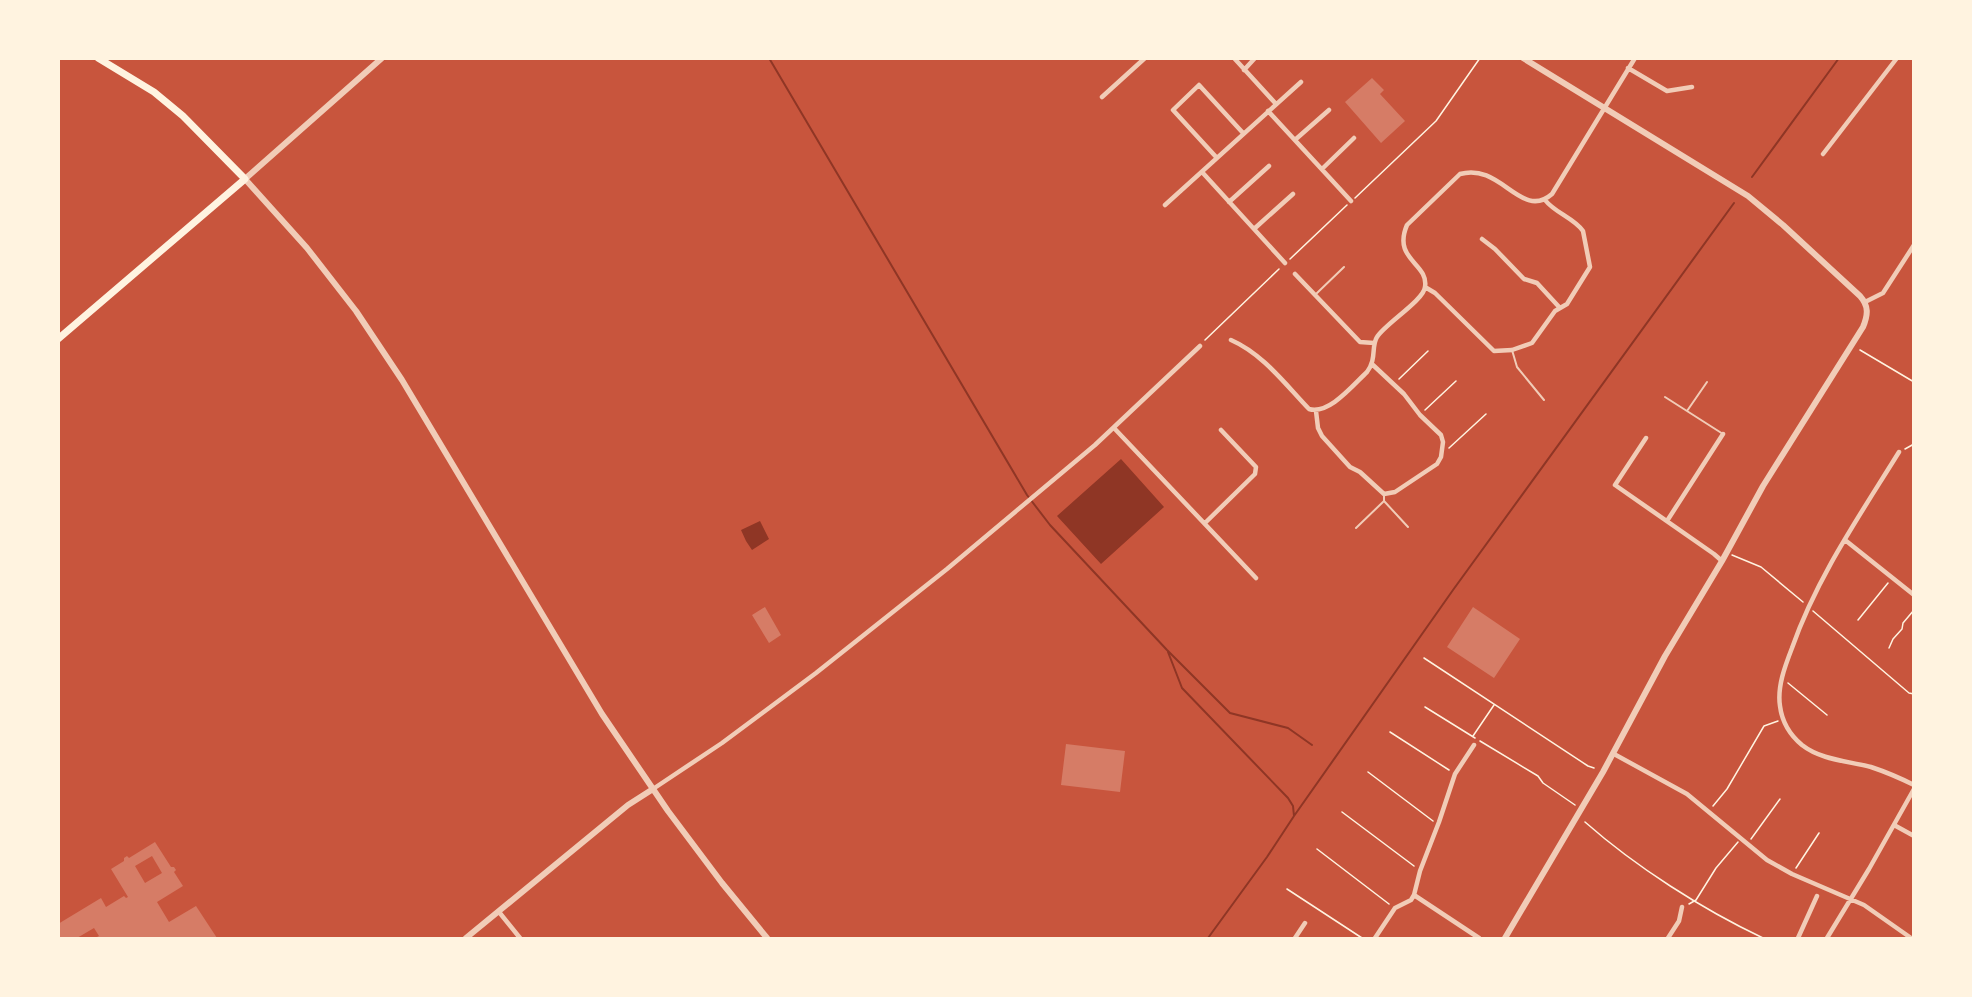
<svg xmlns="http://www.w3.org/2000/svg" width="1972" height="997" viewBox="0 0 1972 997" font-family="Jost,sans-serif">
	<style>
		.water { fill: #8f3625 }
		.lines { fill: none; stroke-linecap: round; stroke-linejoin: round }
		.stream { stroke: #8f3625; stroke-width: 2 }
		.building { fill: #d67c66; fill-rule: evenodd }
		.path { stroke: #fff3e0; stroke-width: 1.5 }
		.service { stroke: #f1ccb7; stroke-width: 2 }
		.minor { stroke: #f1ccb7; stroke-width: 4.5 }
		.tertiary { stroke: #f1ccb7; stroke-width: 6 }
		.secondary { stroke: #fff3e0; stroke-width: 7 }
	</style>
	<rect width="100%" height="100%" fill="#c8553d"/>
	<path class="water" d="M1121,459L1164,507L1101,564L1057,516Z
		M760,521L769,539L752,550L746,541L741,530Z"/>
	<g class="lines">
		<path class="stream" d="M769,58L1027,495L1050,525L1167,650L1230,713L1288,728L1312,745
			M1752,177L1839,58
			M1168,652L1182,688L1288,798L1293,806L1294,816
			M1208,938L1267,857L1294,816L1453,590L1734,203"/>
	</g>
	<path class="building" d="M1372,78L1384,90L1380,94L1405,121L1381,143L1345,102Z
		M765,607L781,635L769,643L752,615Z
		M1473,607L1520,639L1494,678L1447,647Z
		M1066,744L1125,751L1120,792L1061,785Z
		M155,842L171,867H174L176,870L174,872L183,886L157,902L169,922L196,906L217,938H95L99,936L94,928L77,938H58V924L101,898L106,907L124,896L126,898L128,897L111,869L124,861V858L127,856L129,858ZM152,856L162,873L145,883L135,866Z"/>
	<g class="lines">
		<path class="path" d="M1355,198L1436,121L1480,58
			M1290,259L1347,205
			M1205,340L1279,269
			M1860,350L1914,382
			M1399,379L1428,351
			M1425,410L1456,381
			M1449,448L1486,414
			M1905,449L1914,444
			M1732,555L1761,567L1803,602
			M1813,611L1909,693L1914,694
			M1858,620L1888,583
			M1889,648L1893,639L1902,629L1903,623L1914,610
			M1424,658L1588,766L1594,768
			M1788,683L1827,715
			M1425,707L1475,738
			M1390,732L1449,770
			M1473,736L1494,705
			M1480,741L1538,776L1543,783L1575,805
			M1368,772L1433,821
			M1713,806L1727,789L1764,726L1778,721
			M1342,812L1414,866
			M1585,822C1636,867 1702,909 1763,938
			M1751,839L1780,799
			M1317,849L1389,904
			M1796,868L1819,833
			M1287,889L1362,938
			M1689,904L1696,900L1716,868L1738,842"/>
		<path class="service" d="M1316,294L1344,267
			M1512,350L1517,367L1544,400
			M1665,397L1723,434
			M1687,411L1707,382
			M1384,494V501L1408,527
			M1356,528L1384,501"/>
		<path class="minor" d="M1234,58L1276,104
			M1628,68L1667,91L1692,87
			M1244,70L1255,58
			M1102,97L1145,58
			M1268,111L1351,201
			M1296,139L1329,110
			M1823,154L1897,58
			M1217,158L1173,110L1199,85L1243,133
			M1322,169L1354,138
			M1202,172L1285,263
			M1229,202L1269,166
			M1165,205L1301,82
			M1254,229L1293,194
			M1482,239L1495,249L1524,279L1537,283L1560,308
			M1295,274L1360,342L1374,343
			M1425,287L1435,293L1494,351L1512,350L1532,343L1555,311L1567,304L1590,267L1583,231C1574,218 1555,213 1545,200
			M1865,302L1883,293L1914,245
			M1231,340C1263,354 1285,384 1309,409C1329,415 1353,385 1367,372C1377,359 1371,346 1377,337C1385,324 1424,300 1425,287C1429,263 1392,260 1407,225L1460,174C1501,162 1521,221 1552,194L1635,58
			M1316,411L1318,428L1322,436L1350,467L1360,472L1384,494L1395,492L1437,464L1441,457L1443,442L1441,435L1420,415L1404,394L1373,365
			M1114,428L1256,578
			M1646,438L1615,485L1714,554L1722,561
			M1899,452C1860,515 1817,577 1792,648C1785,666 1777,687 1780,706C1782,722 1790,735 1802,745C1821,760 1848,761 1871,767C1886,772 1900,778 1914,785
			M1667,521L1723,434
			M1205,523L1255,474L1256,467L1221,430
			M1845,540L1914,595
			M1614,754L1687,794L1767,860L1792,874L1864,905L1911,938
			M653,789L722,743L816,673L947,569L1095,445L1200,346
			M1894,825L1914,836
			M1414,895L1479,938
			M499,912L520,938
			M1295,938L1305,923
			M1375,938L1395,908L1411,900L1414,895L1420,871L1439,822L1455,774L1474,745
			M1668,938L1679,921L1682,907
			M1798,938L1817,896
			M1827,938L1869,869L1914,789"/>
		<path class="tertiary" d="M382,58L245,179L307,248L356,311L402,380L602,714L668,811L722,883L767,938
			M466,938L628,805L653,789
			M1505,938L1603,772L1665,656L1722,561L1763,486L1863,327C1868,315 1869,306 1860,296L1783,225L1748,196L1523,58"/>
		<path class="secondary" d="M58,339L245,179L183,116L154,92L98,58"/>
	</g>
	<rect width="1972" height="997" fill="none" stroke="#fff3e0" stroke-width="120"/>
</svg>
